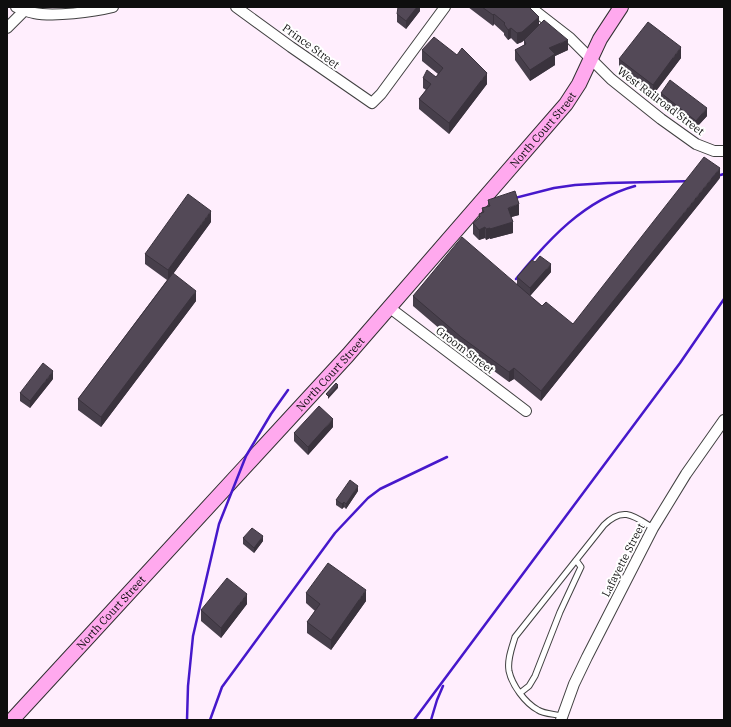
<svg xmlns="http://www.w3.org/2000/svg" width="731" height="727" viewBox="0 0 731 727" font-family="'IBM Plex Serif',serif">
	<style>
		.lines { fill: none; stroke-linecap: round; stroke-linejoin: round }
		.service-casing { stroke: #414141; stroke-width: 7 }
		.minor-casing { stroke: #414141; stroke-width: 12 }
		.secondary-casing { stroke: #303030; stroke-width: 16 }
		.service { stroke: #fff; stroke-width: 5 }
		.minor { stroke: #fff; stroke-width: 10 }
		.secondary { stroke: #ffa9ee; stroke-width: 14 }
		.rail { stroke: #4618cb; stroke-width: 2.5 }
		.wall { fill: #473f4b }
		.shaded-wall { fill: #3a333d }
		.building { fill: #534957; stroke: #3a333d }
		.labels { text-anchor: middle; stroke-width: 4; stroke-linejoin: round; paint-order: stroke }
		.street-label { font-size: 11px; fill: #0e0e0e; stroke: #fff }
	</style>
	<rect width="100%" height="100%" fill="#ffeefd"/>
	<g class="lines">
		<defs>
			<path id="service" d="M520,693L529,686L535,676L560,612L581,567L576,560
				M562,716C555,714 544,714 538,710C525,703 512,685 509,671C507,659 512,648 515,637L604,525C623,506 634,516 653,528"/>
			<path id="minor" d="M16,7C22,9 28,12 34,13C54,17 93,12 113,7
				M236,7L291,47L372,103L381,94L445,7
				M530,7L570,38L611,79L661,119L696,144L714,151H724
				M7,28L24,11
				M390,308L526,411
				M561,720L574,684L587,657L653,528L686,474L724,420"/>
			<g id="secondary">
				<path id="s1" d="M12,720L348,355L566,104L579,84L600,39L621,7"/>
			</g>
		</defs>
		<use href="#service" class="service-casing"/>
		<use href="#minor" class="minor-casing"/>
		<use href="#secondary" class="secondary-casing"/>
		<use href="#service" class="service"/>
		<use href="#minor" class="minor"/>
		<use href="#secondary" class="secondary"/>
		<path class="rail" d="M709,178L724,174
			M507,200L554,188L575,185L608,183L695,181
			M516,279C548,240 584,200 635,186
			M187,720L188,686L193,636L219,524L246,456L271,414L288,390
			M210,720L222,687L335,533L368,498L380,489L447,457
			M414,720L680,363L724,299
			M431,720L437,700L443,686"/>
	</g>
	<path class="wall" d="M420,7V11L406,29L397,22V14Z
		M468,7H529L539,26L568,50L555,56V65L530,81L515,60V50L524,45V40L522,42L517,44L511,38L508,40L504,35V33L494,24L493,26Z
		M422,50L487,84L449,134L419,109V99L426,90L423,88V78L436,77L438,74L422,61Z
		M681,58L653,95L619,69V59Z
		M661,93L707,116L696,128L661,101Z
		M720,178L541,401L514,379L509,382L461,347L413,306V296L517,284V277L535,262L551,272L530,296L542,306L573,324Z
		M488,200L519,215L511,217L513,233L490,239V238L486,240L485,238L479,240L473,234V223L479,217V214L482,213V208L488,206Z
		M211,222L173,274L196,301L101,427L78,410V399L167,280L145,264V254Z
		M53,379L30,408L20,401V393Z
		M333,427L308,455L294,441V433Z
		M358,491L346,509L344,507L342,509L336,505V500Z
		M243,538L263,541L254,553L243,544Z
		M306,593L366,601L331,650L307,633V622L315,611L306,603Z
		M247,604L221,638L201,621V610Z"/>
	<path class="shaded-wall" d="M417,7H420V11L406,29V21Z
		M494,14V24L493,26V15Z
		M539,17V27L522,42L517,44V33Z
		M511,28V38L508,40V30Z
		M568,40V50L555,56V65L530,81V70L549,48Z
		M681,47V58L653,95V85Z
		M487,73V84L449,134V123Z
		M707,108V116L696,128V121Z
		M720,168V178L541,401V391Z
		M519,204V215L508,218V208Z
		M211,211V222L168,281V270Z
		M513,222V233L490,239V229Z
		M485,227V238L479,240V230Z
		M490,228V238L486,240V229Z
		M551,264V272L530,296V288Z
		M196,291V301L101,427V417Z
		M514,368V379L509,382V372Z
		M53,371V379L30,408V401Z
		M338,385V388L328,399V396Z
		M333,419V427L308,455V447Z
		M358,486V491L346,509V504Z
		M344,502V507L342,509V504Z
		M263,536V541L254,553V548Z
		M366,590V601L331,650V640Z
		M247,594V604L221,638V628Z"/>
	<path class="building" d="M398,7H417L406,21L397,14Z
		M482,7H529L539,17L522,32L517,33L511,28L508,30L504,24L505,23L494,14L493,15Z
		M544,20L568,40L549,48L555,54L530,70L515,50L526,44L524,40Z
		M648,22L681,47L653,85L619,59Z
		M434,37L457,55L462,48L487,73L449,123L419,99L431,84L423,78L427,70L436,77L443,68L422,50Z
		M670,80L707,108L696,121L661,93Z
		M704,157L720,168L541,391L514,368L509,372L461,337L413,296L462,237L542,306L546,302L573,324Z
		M515,191L519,204L508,208L513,222L490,229V228L486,229L485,227L479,230L473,223L480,217L479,214L484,212L482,208L490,206L488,200Z
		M188,194L211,211L168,270L145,254Z
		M540,256L551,264L530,288L517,277L532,260L535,262Z
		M173,273L196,291L101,417L78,399Z
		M43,363L53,371L30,401L20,393Z
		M336,383L338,385L328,396L326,394Z
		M319,406L333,419L308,447L294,433Z
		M350,480L358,486L346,504L344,502L342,504L336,500Z
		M252,528L263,536L254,548L243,538Z
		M328,563L366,590L331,640L307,622L320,604L306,593Z
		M227,578L247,594L221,628L201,610Z"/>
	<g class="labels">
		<g class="street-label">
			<text transform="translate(311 46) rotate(36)" y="4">Prince Street</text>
			<text transform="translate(661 101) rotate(37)" y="4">West Railroad Street</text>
			<text dy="4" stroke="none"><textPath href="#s1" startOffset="794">North Court Street</textPath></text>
			<text transform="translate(465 350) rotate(37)" y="4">Groom Street</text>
			<text dy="4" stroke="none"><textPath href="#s1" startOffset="470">North Court Street</textPath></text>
			<text transform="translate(623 560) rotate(-63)" y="4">Lafayette Street</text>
			<text dy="4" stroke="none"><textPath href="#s1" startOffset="146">North Court Street</textPath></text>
		</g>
	</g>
	<rect width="731" height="727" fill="none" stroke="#0e0e0e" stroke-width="16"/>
</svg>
